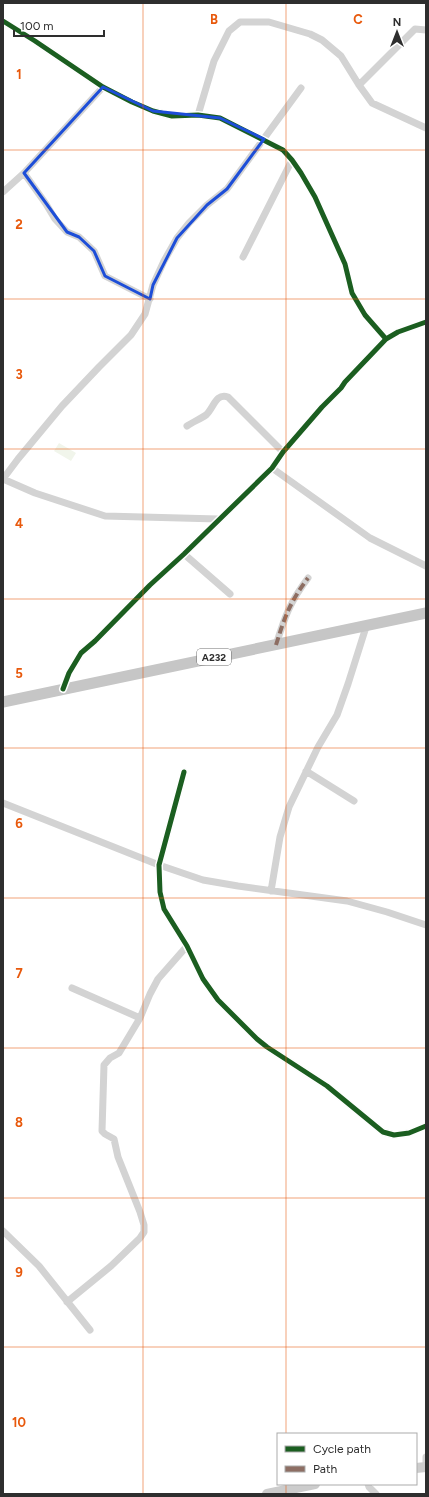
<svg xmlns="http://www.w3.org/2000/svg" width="429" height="1497" viewBox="0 0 429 1497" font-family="Figtree,sans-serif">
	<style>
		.green { fill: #f1f5eb }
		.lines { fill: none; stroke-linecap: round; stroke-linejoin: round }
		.minor { stroke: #d3d3d3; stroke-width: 7 }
		.secondary { stroke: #ccc; stroke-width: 10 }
		.primary { stroke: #c6c6c6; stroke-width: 11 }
		.quiet { stroke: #8d6e63; stroke-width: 4; stroke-dasharray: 8 4; stroke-linecap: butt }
		.cycleway-casing { stroke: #fff; stroke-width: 8 }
		.cycleway { stroke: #1b5e20; stroke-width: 5 }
		.marked { fill: none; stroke: #1d4ed8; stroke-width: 3; stroke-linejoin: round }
		.grid { fill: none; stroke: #e8590c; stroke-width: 1; stroke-opacity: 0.55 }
		.labels { text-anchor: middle; stroke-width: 4; stroke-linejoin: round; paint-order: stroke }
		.shield { fill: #fff; stroke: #6d6d6d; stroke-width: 1 }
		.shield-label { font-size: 10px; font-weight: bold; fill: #2e2e2e }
		.grid-label { font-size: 13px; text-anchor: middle; font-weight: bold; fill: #e8590c; stroke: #fff; stroke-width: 4; stroke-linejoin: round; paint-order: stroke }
	</style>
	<rect width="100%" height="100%" fill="#fff"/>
	<path class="green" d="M59,443L76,453L71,461L54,451Z"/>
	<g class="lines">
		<path class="minor" d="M3,21L35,41L103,87L132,102L153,111L172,116L198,115L220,118L283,150L292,160L301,173L315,197L345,264L352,293L365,315L386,339
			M359,85L415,29L426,30
			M198,115L214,61L229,31L240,22H269L310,34L322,40L341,56L359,85L372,103L426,128
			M24,173L46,204L55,219L67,232L79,237L94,251L105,276L150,299
			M3,192L24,173L103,87
			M243,257L292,160
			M187,426C193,422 200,419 206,415C214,408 215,393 228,397L283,452
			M272,468L370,538L426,566
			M3,479L18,459L62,406L99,367L131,335L145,314L153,285L164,261L177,238L189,223L207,205L227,189L301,88
			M3,479L35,493L105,516L218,519
			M184,554L230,594
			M276,645C285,616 290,602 308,578
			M63,689L69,673L81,653L95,641L150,585L184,554L272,468L283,452L322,407L341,388L345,382L386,339L398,332L426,322
			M306,771L354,801
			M184,772L159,865L160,892L164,909L187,946L203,979L218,1000L257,1039L267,1047L327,1086L383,1132L394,1135L409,1133L426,1126
			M3,803L159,865L203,880L238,886L347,901L387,912L426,925
			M271,891L280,837L289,807L318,747L337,715L348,684L366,627
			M72,988L140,1018
			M3,1231L39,1266L90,1330
			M67,1302L111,1266L140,1238L144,1232V1225L140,1212L118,1157L114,1139L105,1134L102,1131L104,1065L110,1058L119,1053L140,1018L150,994L158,979L187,946
			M426,1467V1457
			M368,1484L369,1487L376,1494"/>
		<path class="secondary" d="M416,1468L426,1467
			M267,1494L315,1484"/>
		<path class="primary" d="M3,702L426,613"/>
		<path class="quiet" d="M276,645C285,616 290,602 308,578"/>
		<defs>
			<path id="cycleway" d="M3,21L35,41L103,87L132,102L153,111L172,116L198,115L220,118L283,150L292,160L301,173L315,197L345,264L352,293L365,315L386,339
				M63,689L69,673L81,653L95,641L150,585L184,554L272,468L283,452L322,407L341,388L345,382L386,339L398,332L426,322
				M184,772L159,865L160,892L164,909L187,946L203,979L218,1000L257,1039L267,1047L327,1086L383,1132L394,1135L409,1133L426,1126"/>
		</defs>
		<use href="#cycleway" class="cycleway-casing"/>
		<use href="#cycleway" class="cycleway"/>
	</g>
	<path class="marked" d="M103,87L153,111L220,118L264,139L227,189L207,205L177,238L153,285L150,299L105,276L94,251L79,237L67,232L24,173Z"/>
	<path class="grid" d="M143,3V1494M286,3V1434M3,150H426M3,299H426M3,449H426M3,599H426M3,748H426M3,898H426M3,1048H426M3,1198H426M3,1347H426M286,1484V1494"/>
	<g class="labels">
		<rect class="shield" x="197" y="649" width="34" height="16" rx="3"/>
		<g class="shield-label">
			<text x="214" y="661">A232</text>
		</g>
	</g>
	<g class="grid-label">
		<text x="214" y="24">B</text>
		<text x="358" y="24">C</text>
		<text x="19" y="79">1</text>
		<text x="19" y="229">2</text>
		<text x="19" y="379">3</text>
		<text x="19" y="528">4</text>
		<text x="19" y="678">5</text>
		<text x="19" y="828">6</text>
		<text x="19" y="978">7</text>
		<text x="19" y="1127">8</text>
		<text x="19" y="1277">9</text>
		<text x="19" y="1427">10</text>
	</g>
	<rect width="429" height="1497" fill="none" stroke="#2e2e2e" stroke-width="8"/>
	<rect x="277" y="1433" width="140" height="52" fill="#ffffff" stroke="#ababab"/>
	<rect x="285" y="1446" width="20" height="6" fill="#1b5e20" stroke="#ababab"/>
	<text x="313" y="1453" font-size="12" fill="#2e2e2e">Cycle path</text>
	<rect x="285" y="1466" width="20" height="6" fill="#8d6e63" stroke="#ababab"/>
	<text x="313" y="1473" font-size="12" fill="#2e2e2e">Path</text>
	<g transform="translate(397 32)" stroke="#ffffff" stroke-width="3" paint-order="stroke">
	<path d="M0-3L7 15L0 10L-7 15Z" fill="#2e2e2e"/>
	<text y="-6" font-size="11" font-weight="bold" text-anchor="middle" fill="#2e2e2e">N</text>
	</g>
	<path d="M14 30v6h90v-6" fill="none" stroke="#2e2e2e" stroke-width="2"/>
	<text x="20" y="30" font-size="12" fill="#2e2e2e" stroke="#ffffff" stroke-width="3" paint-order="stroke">100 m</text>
</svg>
